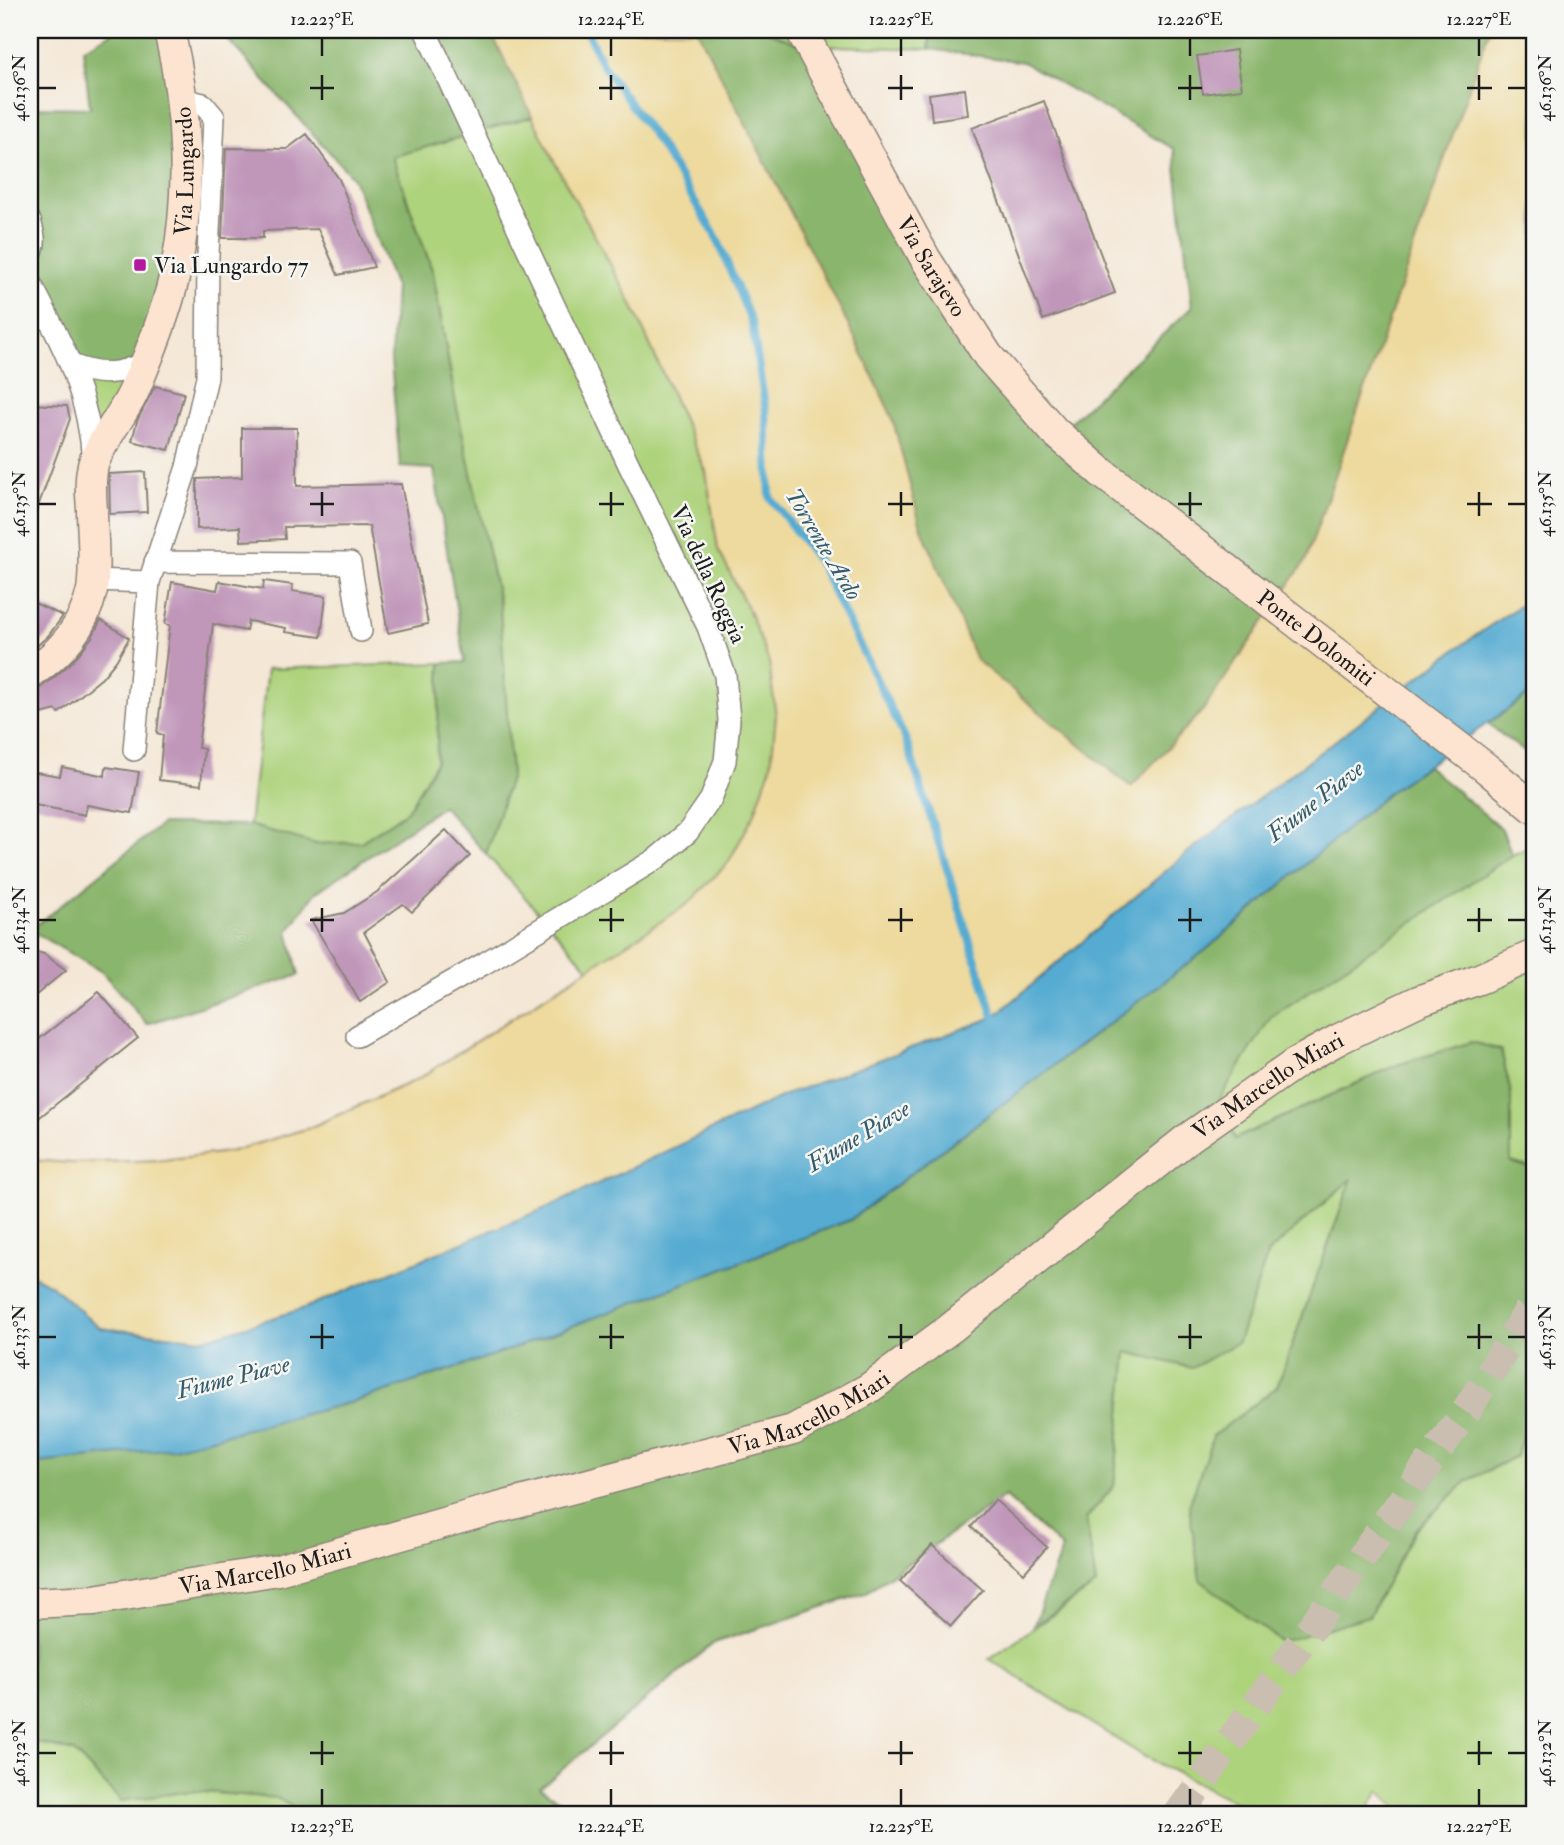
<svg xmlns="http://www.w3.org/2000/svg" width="1564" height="1845" viewBox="0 0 1564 1845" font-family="'IM FELL Double Pica',serif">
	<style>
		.green { fill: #aed37d; stroke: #65784c; stroke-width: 2 }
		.forest { fill: #8ab56c; stroke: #536844; stroke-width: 2 }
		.sand { fill: #eeda9e; stroke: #857b5d; stroke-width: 2 }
		.water { fill: #54abd1; stroke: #386476; stroke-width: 2 }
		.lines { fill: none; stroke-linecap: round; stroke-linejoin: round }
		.stream { stroke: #54abd1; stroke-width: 8 }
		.building { fill: #c096b9 }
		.secondary-tunnel { stroke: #c9beb0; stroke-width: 30; stroke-dasharray: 30 15; stroke-linecap: butt }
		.street-casing { stroke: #888278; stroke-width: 24 }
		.secondary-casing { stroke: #888278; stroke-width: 33 }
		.street { stroke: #fff; stroke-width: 21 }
		.secondary { stroke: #fde4d1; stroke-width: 30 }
		.ticks { fill: none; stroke: #1c1c1c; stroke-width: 2.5 }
		.poi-dot { fill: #b5179e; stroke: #f6f6f2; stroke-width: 2.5 }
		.labels { text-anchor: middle; stroke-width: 5; stroke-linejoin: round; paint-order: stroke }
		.street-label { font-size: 23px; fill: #1c1c1c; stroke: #f6f6f2 }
		.poi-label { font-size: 23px; fill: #1c1c1c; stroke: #f6f6f2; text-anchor: start }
		.water-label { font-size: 24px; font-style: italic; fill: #355c6d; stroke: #f6f6f2 }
		.neatline { fill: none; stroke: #1c1c1c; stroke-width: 2.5 }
		.ticks-label { font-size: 18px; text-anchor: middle; fill: #1c1c1c }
	</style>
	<rect width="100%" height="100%" fill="#f6f6f2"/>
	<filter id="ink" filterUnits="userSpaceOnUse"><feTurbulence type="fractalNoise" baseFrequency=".0143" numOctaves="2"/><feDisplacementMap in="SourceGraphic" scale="14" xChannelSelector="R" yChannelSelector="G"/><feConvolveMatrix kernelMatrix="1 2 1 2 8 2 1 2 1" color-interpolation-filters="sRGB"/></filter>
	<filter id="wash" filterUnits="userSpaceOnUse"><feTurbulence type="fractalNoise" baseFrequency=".00686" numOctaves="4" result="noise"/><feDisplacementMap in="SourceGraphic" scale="28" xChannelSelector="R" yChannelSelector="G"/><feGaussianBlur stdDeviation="1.57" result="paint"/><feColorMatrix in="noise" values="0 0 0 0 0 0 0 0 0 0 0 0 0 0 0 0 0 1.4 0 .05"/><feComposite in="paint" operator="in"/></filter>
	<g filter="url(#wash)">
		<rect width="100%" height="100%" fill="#f4e7d5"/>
		<path class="green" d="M764,30H931L929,49L802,45Z
			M533,116L553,159L632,304L706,472L718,549L750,613L769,662L776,716L771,766L754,815L728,863L688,904L589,969L486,854L511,775L455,399L433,273L392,156Z
			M142,360L87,462L82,378Z
			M441,663L436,762L407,811L361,842L316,844L249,825L267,669Z
			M1534,845V1169L1511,1162V1094L1501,1050L1472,1042L1397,1065L1234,1139L1220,1098L1270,1017L1512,855Z
			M1353,1177L1277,1387L1213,1436L1369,1616L1415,1530L1467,1481L1516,1456L1534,1404V1815H1405L1379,1791L1365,1815H1250L1253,1811L1145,1757L989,1659L1096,1585L1086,1519L1114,1486L1127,1351L1192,1368L1237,1342L1268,1253Z
			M30,1741L74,1752L121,1801L190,1791L277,1798L306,1815H249L215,1810L201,1815H30Z"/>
		<path class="forest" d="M117,30H188L175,33L187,158L142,360L82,378L30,273V107L90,108L83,49Z
			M219,30H490L533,116L392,157L433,273L455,399L500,606L511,775L486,854L443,806L315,893L288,931L299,975L147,1024L102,972L30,930L162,824L249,825L316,844L361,842L407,811L436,762L441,663L465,662L434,469L400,467L391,360L395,287L353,178Z
			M697,30H764L802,45L1047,444L1192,307L1174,149L1023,62L929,49L931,30H1489L1306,560L1203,710L1131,787L976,660L921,527L892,417L854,336Z
			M1534,691V759L1488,724Z
			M1427,766L1502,829L1512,855L1271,1017L1220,1098L1235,1139L1397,1065L1472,1042L1501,1050L1511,1094V1162L1534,1169V1404L1516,1456L1467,1481L1415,1530L1369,1616L1281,1642L1200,1580L1189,1506L1213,1436L1277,1387L1352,1178L1268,1253L1238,1342L1192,1368L1127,1352L1114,1486L1086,1519L1096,1585L1034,1625L1062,1548L1005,1496L865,1593L714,1643L540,1788L580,1815H306L277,1798L191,1791L121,1801L74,1752L30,1741V1464L173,1448L356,1401L512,1349L850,1220L1207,949L1393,789Z"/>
		<path class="sand" d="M490,30H697L854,336L892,417L921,527L976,660L1131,787L1203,710L1306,560L1489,30H1534V596L1459,647L1187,853L994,1017L785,1095L551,1206L302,1309L204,1339L100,1328L52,1286L30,1274V1160L72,1163L162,1160L229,1152L309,1128L418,1079L688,904L728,863L754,815L771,766L776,716L769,662L750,613L718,549L706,471L632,304L553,159Z"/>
		<path class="water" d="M1534,596V691L1393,789L1207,949L850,1220L512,1349L356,1401L173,1448L30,1464V1274L52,1286L100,1328L204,1339L302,1309L551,1206L785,1095L994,1017L1187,853L1459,647Z"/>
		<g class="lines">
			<path class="stream" d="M586,30L603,66L658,142L717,238L752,324L766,412L770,497L819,562L906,740L994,1017L1003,1019"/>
		</g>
		<g id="blocks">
			<path class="building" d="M1236,50L1242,89L1203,94L1197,56Z
				M965,89L968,115L932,120L929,94Z
				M1044,101L1115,293L1043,320L972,128Z
				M307,134L339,179L374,267L338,275L318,229L263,231V238H222L226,148L287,149Z
				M155,386L184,393L169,450L132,441L137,421Z
				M30,404L67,406L70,419L32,523H30Z
				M242,428H297V486L401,484L428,624L388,633L369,526L284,527L285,539L241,541L240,527L197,529V479L242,477Z
				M145,472L147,512L110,514L109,474Z
				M219,581L263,589L264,581L293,585L292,591L326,596L321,637L285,632L286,628L248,621L246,631L213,624L198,748L204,749L201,785L159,780L163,735L157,733L170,625L165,624L172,582L217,590Z
				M30,601L63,616L48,636L30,652Z
				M101,620L129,638L116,661L102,678L59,713L56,710L30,717V690L40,688L51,680L73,661L92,637Z
				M62,767L105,776L106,767L139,772L132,813L87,805L85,815L30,804V771L60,776Z
				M446,830L470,856L412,912L403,904L364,932L390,982L360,1002L311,920L344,913L377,892Z
				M30,950L44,954L66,970L30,1000Z
				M99,992L138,1038L30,1125V1046Z
				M995,1500L1047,1547L1024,1573L971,1527Z
				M932,1545L983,1590L951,1626L900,1581Z"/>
		</g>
	</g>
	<g filter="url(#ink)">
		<use href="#blocks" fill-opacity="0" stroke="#888278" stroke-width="2"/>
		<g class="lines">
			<path class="secondary-tunnel" d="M1178,1815L1468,1408L1534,1302"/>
			<defs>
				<path id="street" d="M30,221C34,235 37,243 30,256
					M30,282C62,343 89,392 93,462
					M72,365C98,376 119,375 144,363
					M155,562L350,563L361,631
					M92,580L149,582L134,750
					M149,582L187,467L207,377L208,256L214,117L203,104L182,99
					M357,1036L485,963L656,859L688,832L711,799L725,761L729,720L725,675L708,627L629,465L425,30"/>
				<g id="secondary">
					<path id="s1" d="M801,30L925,258L988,356L1054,431L1101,472L1486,768L1534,808"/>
					<path id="s2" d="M30,673C60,655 85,625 92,590C96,565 92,536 92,510C91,495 89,477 94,462C103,438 122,416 133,393C149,356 165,317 174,278C192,198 188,109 169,30"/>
					<path id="s3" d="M30,1603L94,1600L278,1570L475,1514L793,1430L868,1389L951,1328L1187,1139L1296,1063L1339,1039L1418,1001L1479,979L1534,955"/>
				</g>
			</defs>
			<use href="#street" class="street-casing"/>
			<use href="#secondary" class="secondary-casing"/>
			<use href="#street" class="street"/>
			<use href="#secondary" class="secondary"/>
		</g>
	</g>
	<path class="ticks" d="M322,38V56M611,38V56M901,38V56M1190,38V56M1479,38V56M322,75V100M611,75V100M901,75V100M1190,75V100M1479,75V100M38,88H56M310,88H334M599,88H624M888,88H913M1178,88H1202M1467,88H1492M1508,88H1526M322,492V516M611,492V516M901,492V516M1190,492V516M1479,492V516M38,504H56M310,504H334M599,504H624M888,504H913M1178,504H1202M1467,504H1492M1508,504H1526M322,908V932M611,908V932M901,908V932M1190,908V932M1479,908V932M38,920H56M310,920H334M599,920H624M888,920H913M1178,920H1202M1467,920H1492M1508,920H1526M322,1324V1349M611,1324V1349M901,1324V1349M1190,1324V1349M1479,1324V1349M38,1337H56M310,1337H334M599,1337H624M888,1337H913M1178,1337H1202M1467,1337H1492M1508,1337H1526M322,1741V1765M611,1741V1765M901,1741V1765M1190,1741V1765M1479,1741V1765M38,1753H56M310,1753H334M599,1753H624M888,1753H913M1178,1753H1202M1467,1753H1492M1508,1753H1526M322,1789V1806M611,1789V1806M901,1789V1806M1190,1789V1806M1479,1789V1806"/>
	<rect class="poi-dot" x="133" y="258" width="14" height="14" rx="3.5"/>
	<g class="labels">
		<g class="street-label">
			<text dy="8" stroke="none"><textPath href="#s2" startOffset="544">Via Lungardo</textPath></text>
			<text dy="8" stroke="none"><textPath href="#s1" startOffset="270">Via Sarajevo</textPath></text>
			<text transform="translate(709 574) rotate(65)" y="8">Via della Roggia</text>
			<text dy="8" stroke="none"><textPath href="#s1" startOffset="810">Ponte Dolomiti</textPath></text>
			<text dy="8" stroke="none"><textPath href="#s3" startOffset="1372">Via Marcello Miari</textPath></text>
			<text dy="8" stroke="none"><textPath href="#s3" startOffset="805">Via Marcello Miari</textPath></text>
			<text dy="8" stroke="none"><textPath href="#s3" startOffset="238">Via Marcello Miari</textPath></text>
		</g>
		<g class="poi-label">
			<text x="154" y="273">Via Lungardo 77</text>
		</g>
		<g class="water-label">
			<text transform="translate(824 544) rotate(59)" y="8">Torrente Ardo</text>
			<text transform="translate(1315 801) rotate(-38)" y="8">Fiume Piave</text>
			<text transform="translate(858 1136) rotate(-31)" y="8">Fiume Piave</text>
			<text transform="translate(233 1377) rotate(-14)" y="8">Fiume Piave</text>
		</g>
	</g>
	<rect width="1564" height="1845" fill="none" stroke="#f6f6f2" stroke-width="77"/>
	<rect x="38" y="38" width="1488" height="1768" class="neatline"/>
	<g class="ticks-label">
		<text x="322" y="25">12.223°E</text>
		<text x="611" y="25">12.224°E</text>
		<text x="901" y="25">12.225°E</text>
		<text x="1190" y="25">12.226°E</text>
		<text x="1479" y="25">12.227°E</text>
		<text transform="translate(19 88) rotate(-90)" y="6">46.136°N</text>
		<text transform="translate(1545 88) rotate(-90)" y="6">46.136°N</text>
		<text transform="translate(19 504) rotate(-90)" y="6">46.135°N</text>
		<text transform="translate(1545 504) rotate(-90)" y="6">46.135°N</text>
		<text transform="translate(19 920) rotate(-90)" y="6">46.134°N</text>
		<text transform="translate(1545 920) rotate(-90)" y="6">46.134°N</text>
		<text transform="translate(19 1337) rotate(-90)" y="6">46.133°N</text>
		<text transform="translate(1545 1337) rotate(-90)" y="6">46.133°N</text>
		<text transform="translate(19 1753) rotate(-90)" y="6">46.132°N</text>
		<text transform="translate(1545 1753) rotate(-90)" y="6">46.132°N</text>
		<text x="322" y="1832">12.223°E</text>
		<text x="611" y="1832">12.224°E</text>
		<text x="901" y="1832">12.225°E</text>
		<text x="1190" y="1832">12.226°E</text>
		<text x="1479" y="1832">12.227°E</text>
	</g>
</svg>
